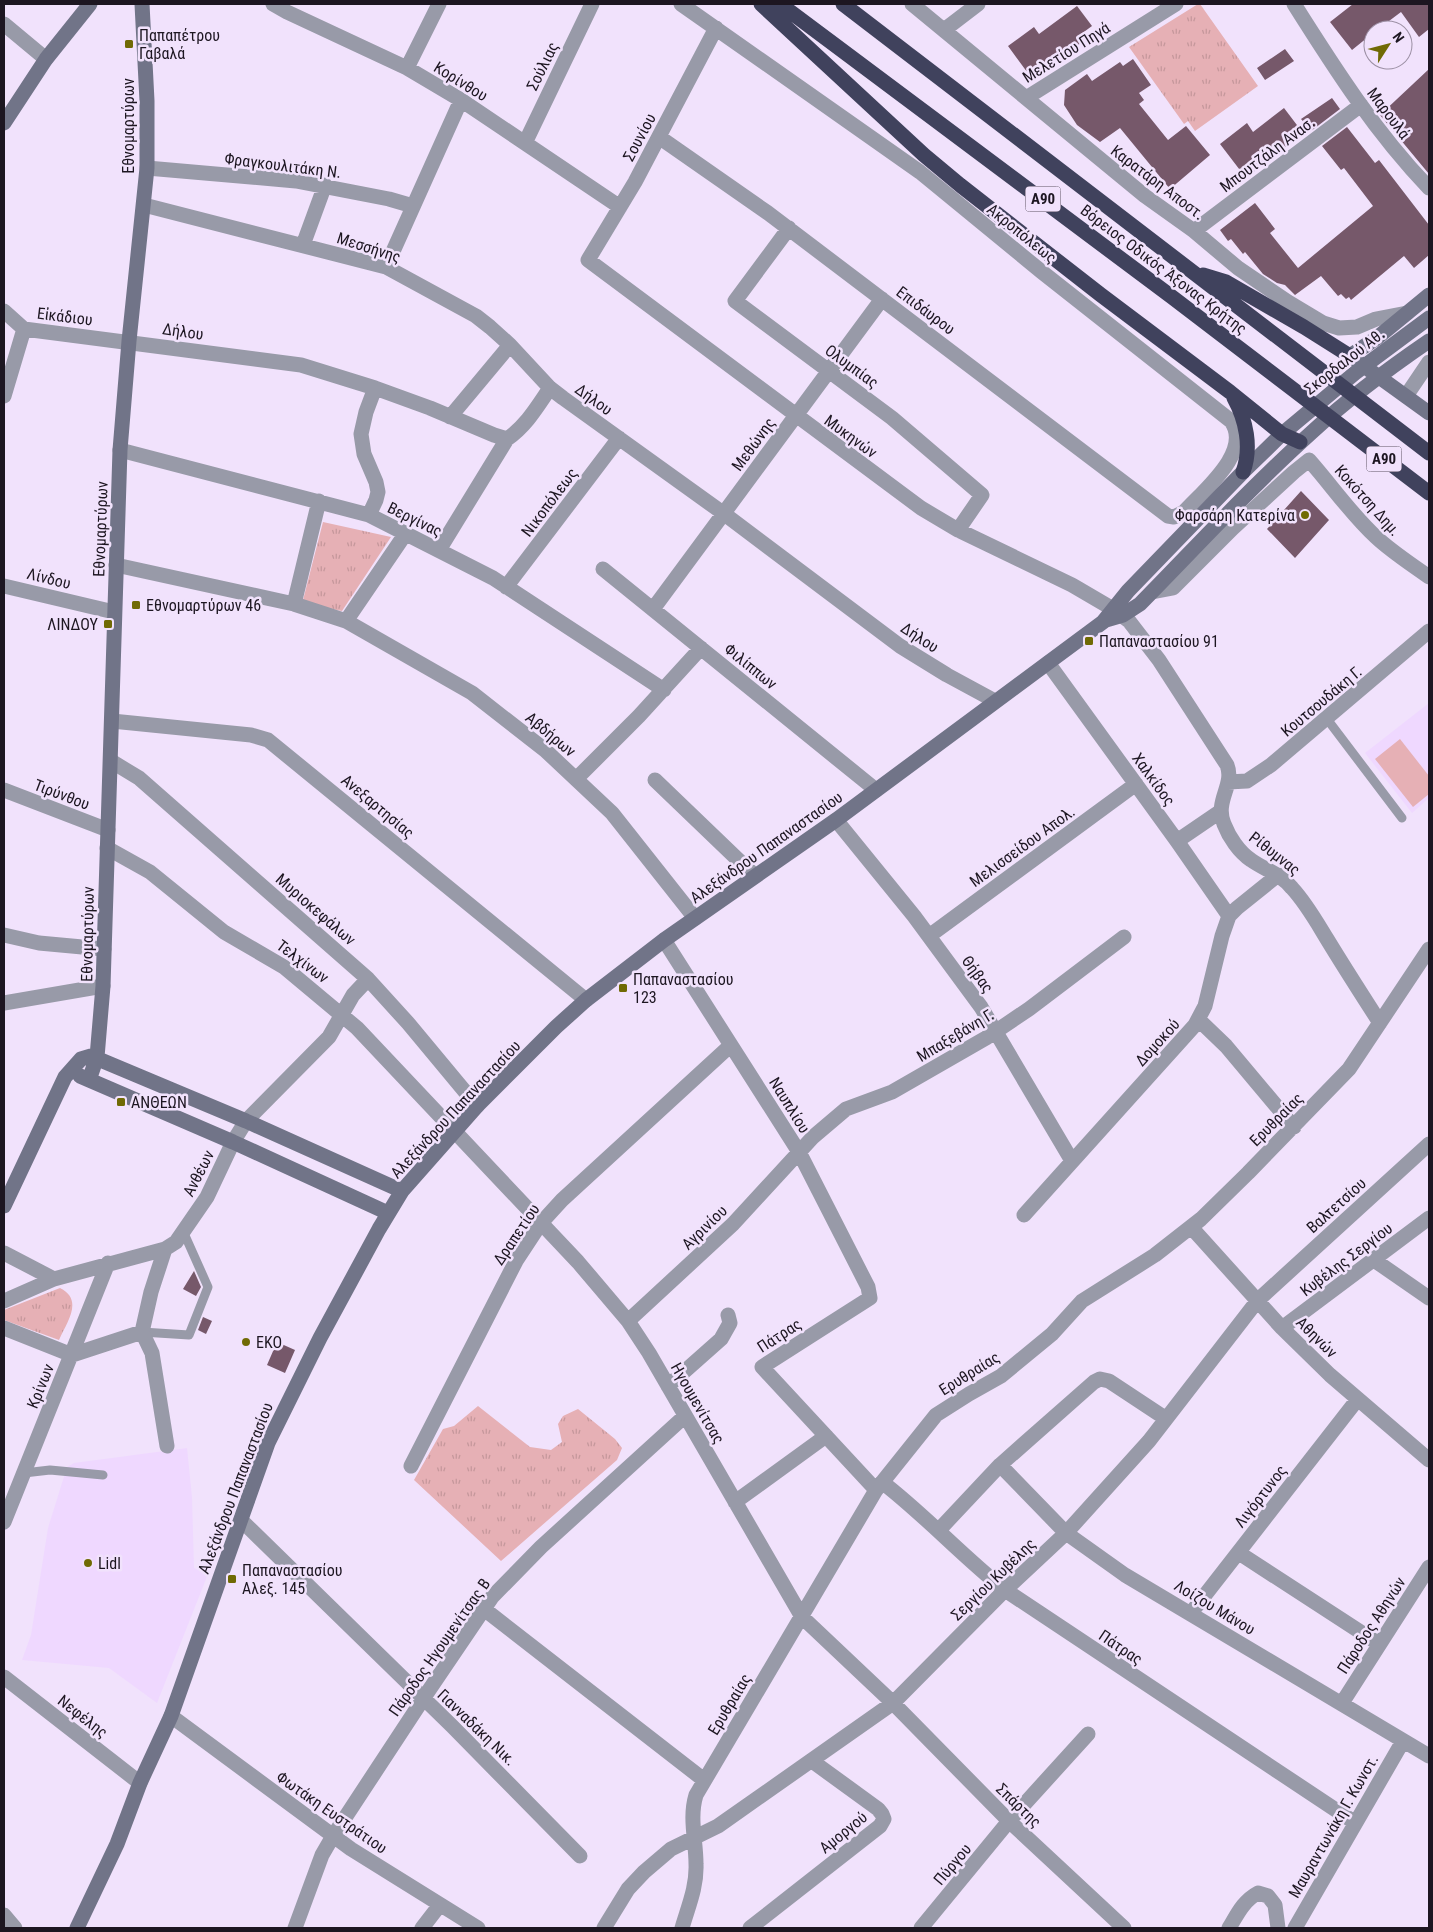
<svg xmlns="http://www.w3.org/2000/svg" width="1433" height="1932" viewBox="0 0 1433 1932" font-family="'Roboto Condensed',sans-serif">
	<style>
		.built { fill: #efd8ff }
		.grass { fill: url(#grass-tufts) }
		.garden { fill: #e6b0b5 }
		.building { fill: #76586a }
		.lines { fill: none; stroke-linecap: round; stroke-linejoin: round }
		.lane { stroke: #989aa8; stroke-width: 9 }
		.street { stroke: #989aa8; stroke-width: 15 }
		.secondary { stroke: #717488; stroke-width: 15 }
		.highway { stroke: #40425d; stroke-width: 15 }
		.poi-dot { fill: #706a04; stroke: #f1e2fc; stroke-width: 2 }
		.labels { text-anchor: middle; stroke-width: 5; stroke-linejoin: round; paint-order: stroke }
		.shield { fill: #f1e2fc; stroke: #5d5363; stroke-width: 1 }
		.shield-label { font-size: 15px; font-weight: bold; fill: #1d1621 }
		.poi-label { font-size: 16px; fill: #1d1621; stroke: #f1e2fc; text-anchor: start }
		.street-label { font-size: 16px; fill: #1d1621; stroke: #f1e2fc }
	</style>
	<defs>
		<pattern id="grass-tufts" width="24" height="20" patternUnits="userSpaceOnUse" patternTransform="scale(1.25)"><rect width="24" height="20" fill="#e6b0b5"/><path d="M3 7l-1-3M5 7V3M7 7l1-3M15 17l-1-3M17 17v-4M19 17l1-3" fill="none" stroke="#c5979b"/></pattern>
	</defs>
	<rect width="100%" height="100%" fill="#f1e2fc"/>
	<path class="built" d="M1429,703V798L1412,813L1365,753Z
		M187,1448L192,1497L194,1568L208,1574L157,1703L109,1668L22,1660L31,1635L48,1528L67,1467L74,1463Z"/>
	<path class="grass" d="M1198,4H1200L1258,86L1195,131L1188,121L1184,124L1129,47Z
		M323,522L391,537L342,611L302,604Z
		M60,1288C84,1300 67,1322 59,1340L4,1320V1310Z
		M478,1406L530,1447L551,1450L562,1442L558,1424L563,1416L578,1409L615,1439L622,1448L617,1460L501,1561L414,1480L443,1429L454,1426Z"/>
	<path class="garden" d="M1400,739L1429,776V794L1413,807L1375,759Z"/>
	<path class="building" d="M1353,4H1429V29L1419,37L1401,12L1377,30H1373V33L1352,50L1330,22Z
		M1077,6L1092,26L1077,37L1081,43L1053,63L1044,65L1030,76L1008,46L1034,27L1039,34Z
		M1285,49L1294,61L1265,80L1257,68Z
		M1133,59L1151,85L1139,93L1144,100L1139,104L1168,140L1186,126L1210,155L1170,189L1120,128L1100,142L1077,125L1064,105L1065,90L1087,74L1092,81L1120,62L1123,66Z
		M1429,69V174L1380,115Z
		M1332,98L1340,109L1311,131L1301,119Z
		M1284,108L1303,133L1246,178L1220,144L1247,123L1253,132Z
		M1347,127L1375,163L1379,160L1429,225V255L1414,268L1404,256L1351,300L1349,297L1346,299L1341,294L1338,296L1321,276L1295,295L1285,285L1277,283L1263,274L1245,252L1243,254L1231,239L1228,241L1220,230L1255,203L1275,229L1270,233L1298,268L1373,206L1344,168L1341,170L1322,146Z
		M1301,491L1329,520L1295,558L1267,529Z
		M194,1271L201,1287L196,1296L183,1289Z
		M203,1317L212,1321L206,1334L198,1330Z
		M277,1342L295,1350L285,1373L267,1365Z"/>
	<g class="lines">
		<path class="lane" d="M1327,719L1402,818
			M142,1332L189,1335L208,1287L183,1231
			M24,1473L50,1470L103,1475"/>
		<path class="street" d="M273,4L287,12L407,68L461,100L620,207
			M912,4L1145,196L1194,231L1238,268L1288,302L1323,323L1339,328L1357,327L1376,319L1407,313
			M1294,4C1335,69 1376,133 1429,188
			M4,24L46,59
			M716,28L635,182L588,260L921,508L958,530L1072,585L1113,609L1129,621L1159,660L1227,765C1235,785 1214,801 1224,824C1229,837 1239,852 1251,860C1265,870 1281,874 1292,888C1306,903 1316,921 1327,939C1344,967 1362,995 1380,1023
			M944,30L978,4
			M407,68L439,4
			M1026,98L1176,4
			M659,137L768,213L1168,516L1174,517L1184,512C1203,491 1253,451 1231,421L1042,272L920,172L681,4
			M525,143L592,4
			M147,168L296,181L389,199L413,206
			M144,205L386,267L476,316L490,327L510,345L550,388L563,398L723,513L900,646L947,675L995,701
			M789,228L735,301L892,418L982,495L958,530
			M1194,231L1361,105
			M303,245L325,185
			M386,267L461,100
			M4,311L24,329L301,365L375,388L430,408L494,435L507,439
			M4,396L24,329
			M1406,396L1429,362
			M450,417L510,345
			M120,450L369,515L493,578L664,690
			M369,515L376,500L378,492L376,482L364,454L361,434L366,412L375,388
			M439,550L507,439C526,426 537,407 550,388
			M116,565L294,604L346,621L472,693L545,750L612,813L695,918
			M603,569L876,790
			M4,586L114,612
			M506,587L619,438
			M1152,592L1173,588L1233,528L1294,472L1309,460C1332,486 1351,514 1376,537C1392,552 1411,564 1429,577
			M294,604L319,501
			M653,609L882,299
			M346,621L406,533
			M1048,663L1177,841L1229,916
			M112,721L251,735L268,740L586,1000
			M111,761L139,778L368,979L408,1023L477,1106
			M576,779L639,716L701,648
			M655,780L755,876
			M1228,782L1247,781L1271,765L1429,631
			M4,790L108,830
			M836,820L914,916L981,1007L1072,1161
			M1177,841L1221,811
			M107,848L150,872L224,932L284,967L357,1028L578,1262L628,1321L649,1353L802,1617L893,1703L1009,1821L1124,1928
			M4,935L39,943L104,949
			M929,936L1136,784
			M664,940L799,1152L868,1287L870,1298L762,1367L876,1490
			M4,1003L103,986
			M1199,1020L1226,1046L1294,1127
			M1024,1215L1195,1025L1205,1006L1222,936L1229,916L1237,908L1278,875
			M1191,1227L1282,1328L1330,1375L1429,1460
			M165,1249L151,1292L142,1332L152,1353L167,1446
			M4,1253L54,1279
			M1374,1260L1429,1298
			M4,1301L54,1279L165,1249L176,1242L207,1197L233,1142L246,1121L329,1037L353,995L368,979
			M628,1321L733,1224L813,1137L846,1109L892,1092L986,1038L1029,1009L1124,937
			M4,1328L72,1355L142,1332
			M1282,1328L1429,1218
			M668,1386L721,1339L730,1323L728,1315
			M1000,1465L1066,1533L1125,1575L1429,1756
			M411,1466L516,1261L541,1223L562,1200L731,1045
			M882,1482C926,1516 962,1556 1005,1590L1354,1822
			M735,1502L826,1436
			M241,1520L452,1726L580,1856
			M4,1522L108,1263
			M939,1530L1000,1465L1094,1382L1100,1379L1109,1381L1165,1418
			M1239,1553L1379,1644
			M484,1609L704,1780
			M1191,1613L1357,1400
			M4,1677L140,1783
			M1342,1703L1429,1567
			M171,1716L351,1849L478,1928
			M4,1915L15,1928
			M295,1928L322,1855L333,1836L423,1699L492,1597L541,1547L685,1416
			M422,1928L439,1906
			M604,1928L628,1889L644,1872L671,1849L718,1826L893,1703L1005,1590L1066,1533L1149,1441L1258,1300L1429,1144
			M682,1928C688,1907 697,1887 696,1864C696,1840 689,1818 696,1795L876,1490L936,1415L969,1394L1001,1376L1052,1334L1082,1301L1155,1255L1201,1219L1248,1173L1349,1069L1429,949
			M750,1928L880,1826L884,1819L882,1814L878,1809L812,1761
			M921,1928L1009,1821L1088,1734
			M1229,1928C1237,1915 1243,1901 1258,1893L1268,1896L1275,1905L1278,1928
			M1295,1928L1403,1741"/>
		<path class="secondary" d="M4,123L46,59L90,4
			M1429,295L1378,337L1350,356L1429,413
			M1106,620L1123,615L1140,604C1197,546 1252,486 1312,432C1348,399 1388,369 1429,341
			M80,1076L233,1142L388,1213
			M89,1080L97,1057L103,986L120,450L129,341L147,168V101L142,4
			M4,1206L65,1077L81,1059L91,1056L246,1121L402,1191
			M77,1928L117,1844L140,1783L171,1716L268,1443L320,1338L379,1229L402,1191L477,1106L556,1027L586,1000L664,940L836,820L1103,622L1128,591L1243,472L1282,434L1355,373L1429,318"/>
		<path class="highway" d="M761,4L924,155L960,185L1101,295L1230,392L1282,434L1300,442
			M780,4L1172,297L1429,493
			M843,4L1429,453
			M1203,275L1226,282L1304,327L1350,356
			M1234,398C1246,420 1252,447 1243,472"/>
	</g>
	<g class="poi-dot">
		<rect x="124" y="39" width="10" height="10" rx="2.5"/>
		<circle cx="1305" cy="515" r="5"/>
		<rect x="131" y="600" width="10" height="10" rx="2.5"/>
		<rect x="103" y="619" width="10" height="10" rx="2.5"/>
		<rect x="1084" y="636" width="10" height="10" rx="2.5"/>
		<rect x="618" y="983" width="10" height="10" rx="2.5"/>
		<rect x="116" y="1097" width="10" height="10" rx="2.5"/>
		<circle cx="246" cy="1342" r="5"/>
		<circle cx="88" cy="1563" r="5"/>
		<rect x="227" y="1574" width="10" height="10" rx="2.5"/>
	</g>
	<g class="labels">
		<g class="shield">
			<rect x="1025.5" y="186.5" width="35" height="25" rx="4"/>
			<rect x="1366.5" y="446.5" width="35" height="25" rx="4"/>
		</g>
		<g class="shield-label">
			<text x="1043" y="204">Α90</text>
			<text x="1384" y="464">Α90</text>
		</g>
		<g class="poi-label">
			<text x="139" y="41">Παπαπέτρου<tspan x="139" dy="18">Γαβαλά</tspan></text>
			<text x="1295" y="521" text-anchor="end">Φαρσάρη Κατερίνα</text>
			<text x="146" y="611">Εθνομαρτύρων 46</text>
			<text x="98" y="630" text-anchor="end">ΛΙΝΔΟΥ</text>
			<text x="1099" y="647">Παπαναστασίου 91</text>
			<text x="633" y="985">Παπαναστασίου<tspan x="633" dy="18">123</tspan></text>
			<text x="131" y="1108">ΑΝΘΕΩΝ</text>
			<text x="256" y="1348">EKO</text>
			<text x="98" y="1569">Lidl</text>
			<text x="242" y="1576">Παπαναστασίου<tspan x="242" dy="18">Αλεξ. 145</tspan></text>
		</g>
		<g class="street-label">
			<text transform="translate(1066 52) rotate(-32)" y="6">Μελετίου Πηγά</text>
			<text transform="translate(542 66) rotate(-64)" y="6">Σούλιας</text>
			<text transform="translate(461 81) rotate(32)" y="6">Κορίνθου</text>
			<text transform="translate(1389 113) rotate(53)" y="6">Μαρουλά</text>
			<text transform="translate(128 126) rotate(-90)" y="6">Εθνομαρτύρων</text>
			<text transform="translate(639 137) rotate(-62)" y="6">Σουνίου</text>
			<text transform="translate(1267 154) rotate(-37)" y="6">Μπουτζάλη Ανασ.</text>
			<text transform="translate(283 165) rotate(7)" y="6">Φραγκουλιτάκη Ν.</text>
			<text transform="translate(1158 182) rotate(37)" y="6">Καρατάρη Αποστ.</text>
			<text transform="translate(1022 233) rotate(39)" y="6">Ακροπόλεως</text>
			<text transform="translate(369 247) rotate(18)" y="6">Μεσσήνης</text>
			<text transform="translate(1164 269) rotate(37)" y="6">Βόρειος Οδικός Άξονας Κρήτης</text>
			<text transform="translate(926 310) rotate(37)" y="6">Επιδάυρου</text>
			<text transform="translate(65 316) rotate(7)" y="6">Εἰκάδιου</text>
			<text transform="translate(183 331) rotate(8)" y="6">Δήλου</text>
			<text transform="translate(1344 361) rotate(-38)" y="6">Σκορδαλού Αθ.</text>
			<text transform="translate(852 366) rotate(36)" y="6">Ολυμπίας</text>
			<text transform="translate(594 399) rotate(36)" y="6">Δήλου</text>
			<text transform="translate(851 436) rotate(36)" y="6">Μυκηνών</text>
			<text transform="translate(753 444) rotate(-54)" y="6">Μεθώνης</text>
			<text transform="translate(1368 500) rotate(48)" y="6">Κοκότση Δημ.</text>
			<text transform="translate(549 502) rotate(-53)" y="6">Νικοπόλεως</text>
			<text transform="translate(415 519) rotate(26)" y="6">Βεργίνας</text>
			<text transform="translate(100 529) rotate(-88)" y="6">Εθνομαρτύρων</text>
			<text transform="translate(49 578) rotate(14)" y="6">Λίνδου</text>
			<text transform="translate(920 637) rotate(33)" y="6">Δήλου</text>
			<text transform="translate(751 666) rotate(39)" y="6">Φιλίππων</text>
			<text transform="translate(1321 701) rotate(-40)" y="6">Κουτσουδάκη Γ.</text>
			<text transform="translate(551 734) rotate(40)" y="6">Αβδήρων</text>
			<text transform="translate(1154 779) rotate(54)" y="6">Χαλκίδος</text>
			<text transform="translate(62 794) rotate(21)" y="6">Τιρύνθου</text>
			<text transform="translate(378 806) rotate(40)" y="6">Ανεξαρτησίας</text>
			<text transform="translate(1022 846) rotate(-36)" y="6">Μελισσείδου Απολ.</text>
			<text transform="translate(766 847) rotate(-35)" y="6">Αλεξάνδρου Παπαναστασίου</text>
			<text transform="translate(1275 853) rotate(38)" y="6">Ρίθυμνας</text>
			<text transform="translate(316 909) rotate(41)" y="6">Μυριοκεφάλων</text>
			<text transform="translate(87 934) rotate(-89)" y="6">Εθνομαρτύρων</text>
			<text transform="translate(303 961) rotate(37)" y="6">Τελχίνων</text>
			<text transform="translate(978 974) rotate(54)" y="6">Θήβας</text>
			<text transform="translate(955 1035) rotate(-31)" y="6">Μπαξεβάνη Γ.</text>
			<text transform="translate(1157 1042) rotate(-48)" y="6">Δομοκού</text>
			<text transform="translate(790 1105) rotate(58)" y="6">Ναυπλίου</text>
			<text transform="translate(455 1109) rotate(-47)" y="6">Αλεξάνδρου Παπαναστασίου</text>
			<text transform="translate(1276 1119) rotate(-45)" y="6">Ερυθραίας</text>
			<text transform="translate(198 1173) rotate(-63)" y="6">Ανθέων</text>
			<text transform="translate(1336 1205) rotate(-42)" y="6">Βαλτετσίου</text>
			<text transform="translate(704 1227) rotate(-44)" y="6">Αγρινίου</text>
			<text transform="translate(516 1234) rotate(-56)" y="6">Δραπετίου</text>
			<text transform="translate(1346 1259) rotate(-37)" y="6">Κυβέλης Σεργίου</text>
			<text transform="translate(779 1335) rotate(-33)" y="6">Πάτρας</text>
			<text transform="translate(1317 1337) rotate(45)" y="6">Αθηνών</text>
			<text transform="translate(969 1373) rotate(-32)" y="6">Ερυθραίας</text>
			<text transform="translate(40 1386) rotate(-68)" y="6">Κρίνων</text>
			<text transform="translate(698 1403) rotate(60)" y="6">Ηγουμενίτσας</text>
			<text transform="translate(235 1488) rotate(-69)" y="6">Αλεξάνδρου Παπαναστασίου</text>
			<text transform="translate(1260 1496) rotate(-52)" y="6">Λιγόρτυνος</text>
			<text transform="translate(993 1579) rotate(-44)" y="6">Σεργίου Κυβέλης</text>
			<text transform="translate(1215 1607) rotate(31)" y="6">Λοίζου Μάνου</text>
			<text transform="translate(1371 1625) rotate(-57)" y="6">Πάροδος Αθηνών</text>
			<text transform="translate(439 1647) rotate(-55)" y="6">Πάροδος Ηγουμενίτσας Β</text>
			<text transform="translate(1121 1647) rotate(34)" y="6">Πάτρας</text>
			<text transform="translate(729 1704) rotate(-59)" y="6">Ερυθραίας</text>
			<text transform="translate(83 1716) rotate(38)" y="6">Νεφέλης</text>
			<text transform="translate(477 1727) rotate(44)" y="6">Γιανναδάκη Νικ.</text>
			<text transform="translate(1019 1805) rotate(44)" y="6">Σπάρτης</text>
			<text transform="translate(332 1812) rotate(35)" y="6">Φωτάκη Ευστράτιου</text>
			<text transform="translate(1333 1826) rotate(-60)" y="6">Μαυραντωνάκη Γ. Κωνστ.</text>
			<text transform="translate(843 1832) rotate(-39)" y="6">Αμοργού</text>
			<text transform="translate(952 1864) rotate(-50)" y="6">Πύργου</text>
		</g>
	</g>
	<rect width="1433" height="1932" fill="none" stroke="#1d1621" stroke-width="10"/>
	<g transform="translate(1388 45) rotate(54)"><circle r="24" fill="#f1e2fc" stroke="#9c90a4"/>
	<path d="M0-4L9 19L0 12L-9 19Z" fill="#706a04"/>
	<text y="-8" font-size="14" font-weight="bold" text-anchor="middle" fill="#1d1621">N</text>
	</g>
</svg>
